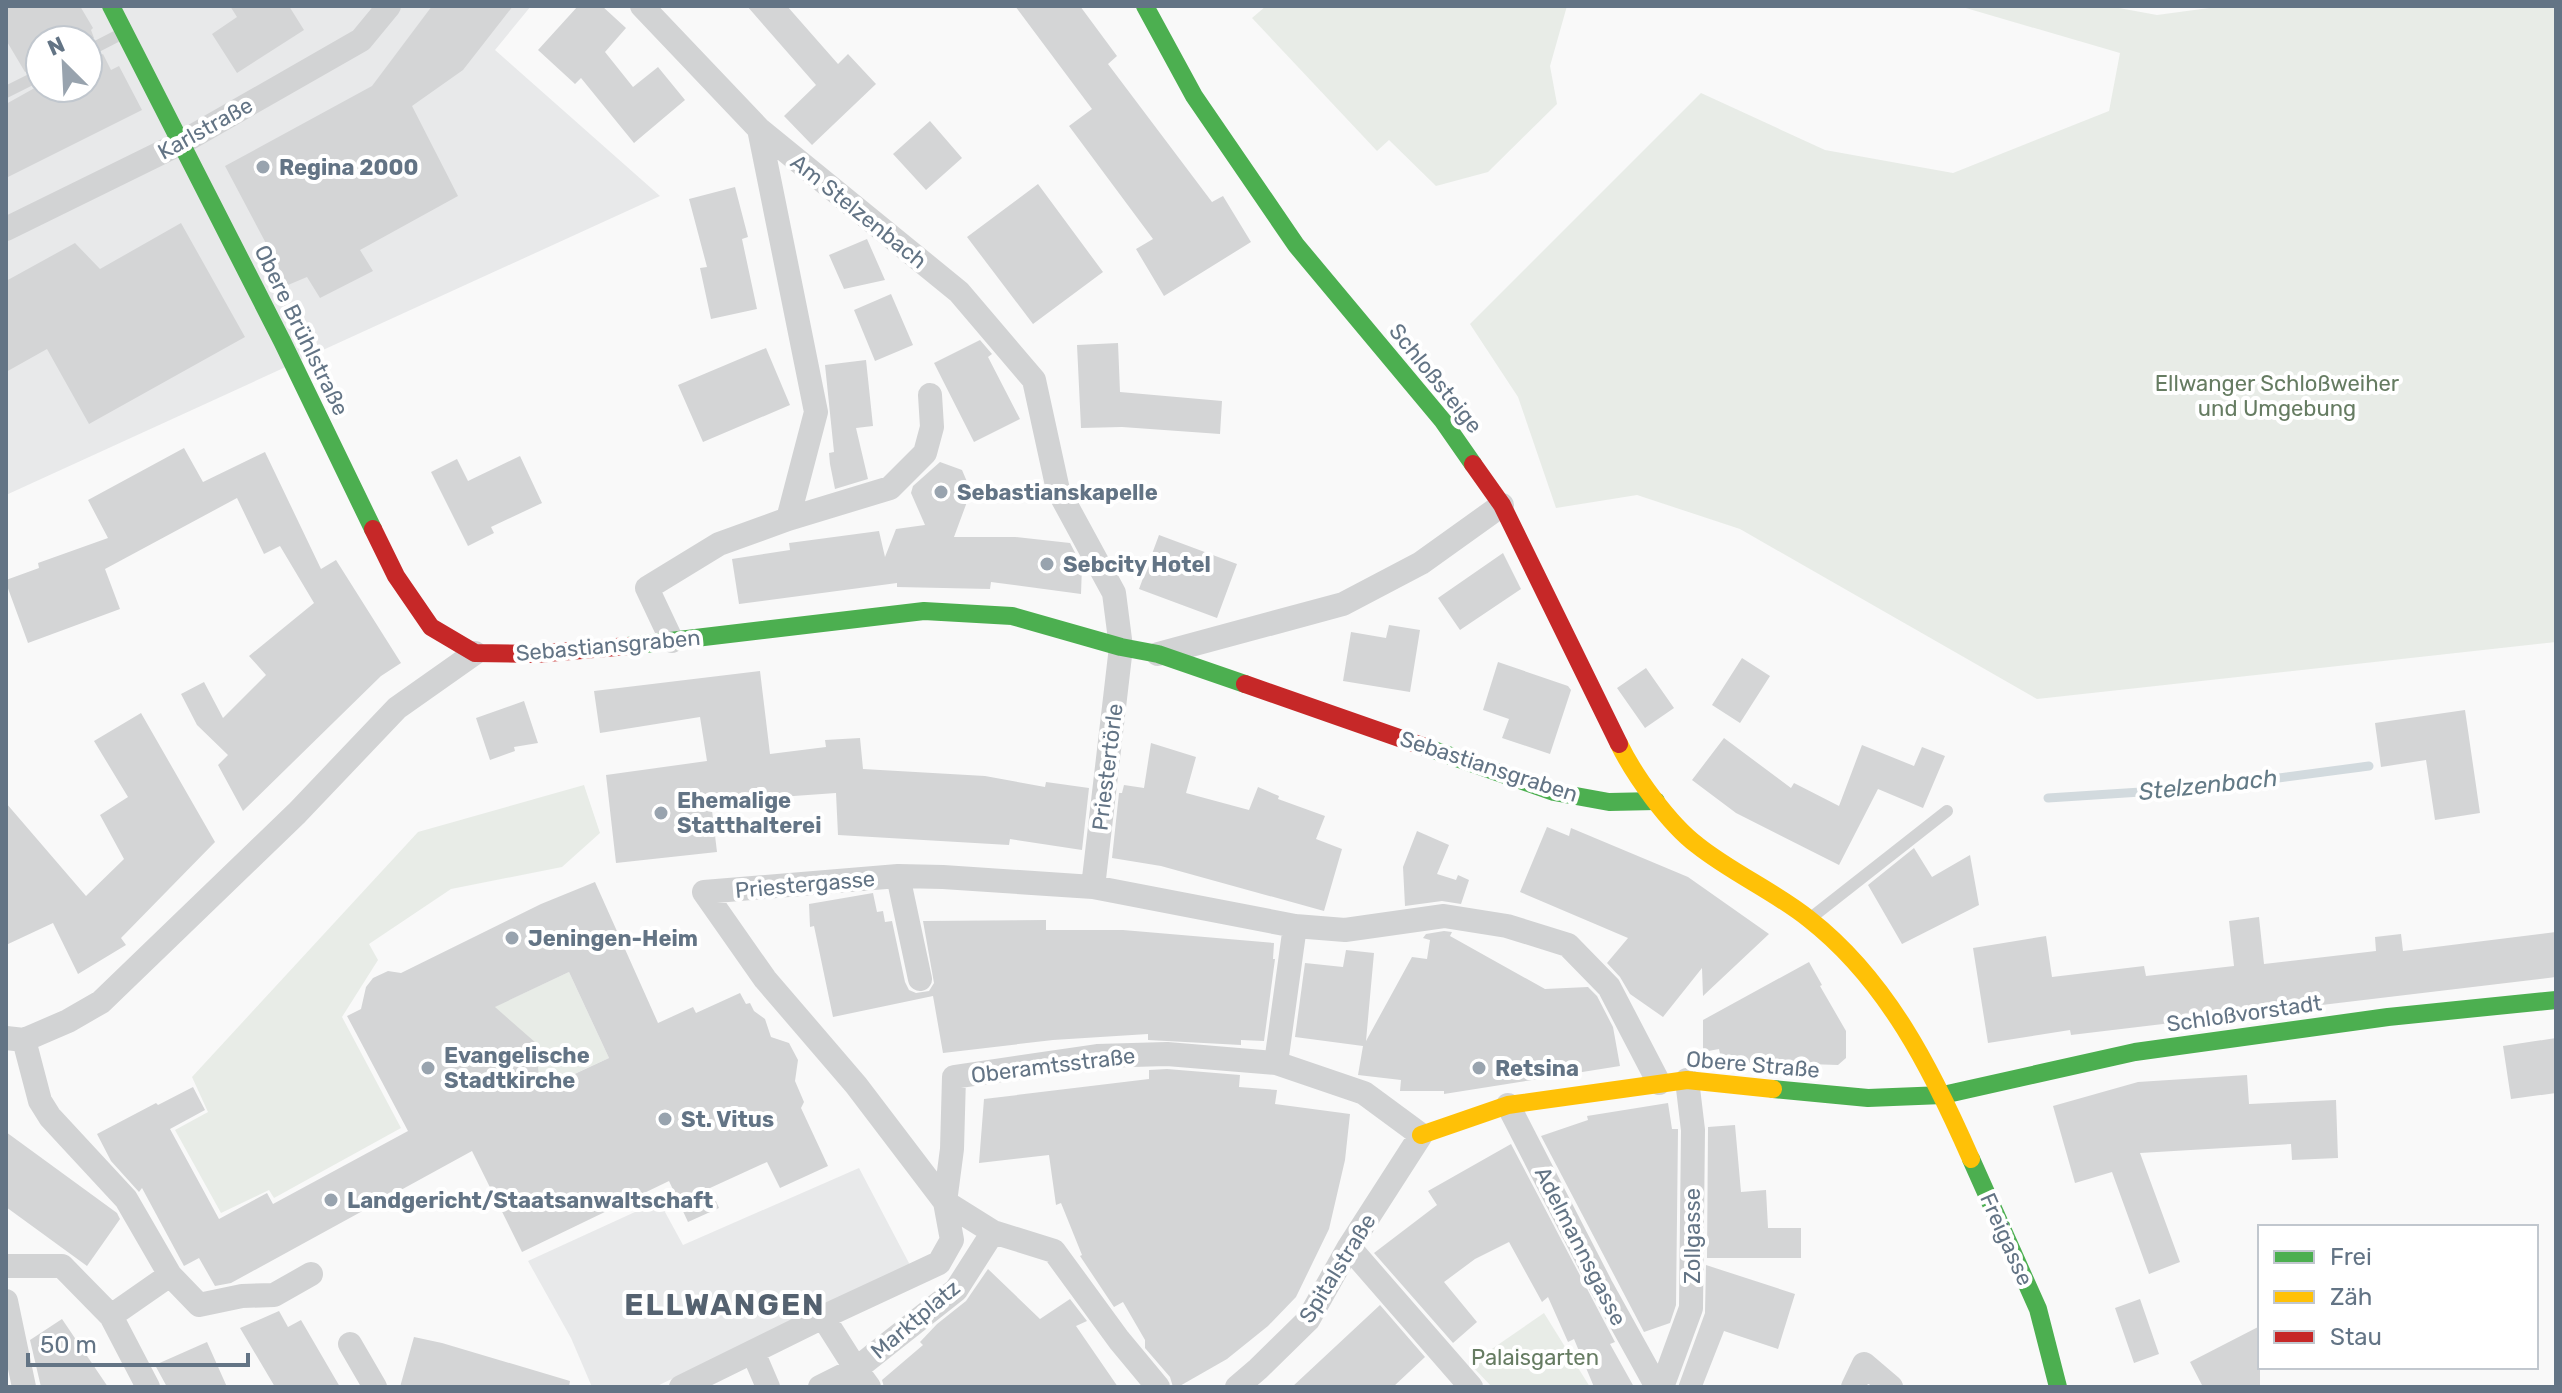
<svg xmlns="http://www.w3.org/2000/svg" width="2562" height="1393" viewBox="0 0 2562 1393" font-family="Rubik,sans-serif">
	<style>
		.built { fill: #e8e9ea; fill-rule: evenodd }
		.green { fill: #e8ece7 }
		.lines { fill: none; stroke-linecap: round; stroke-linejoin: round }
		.stream { stroke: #d2dade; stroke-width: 9 }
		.building { fill: #d4d5d6; fill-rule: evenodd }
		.lane { stroke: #d2d3d4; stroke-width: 12 }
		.street { stroke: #d2d3d4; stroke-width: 24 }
		.fast { stroke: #4caf50; stroke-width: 18 }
		.slow { stroke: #ffc107; stroke-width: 18 }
		.jam { stroke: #c62828; stroke-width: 18 }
		.poi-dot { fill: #98a3ae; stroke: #fff; stroke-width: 3 }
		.labels { text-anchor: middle; stroke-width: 8; stroke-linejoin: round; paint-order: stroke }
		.street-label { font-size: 22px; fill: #637485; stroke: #fff }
		.poi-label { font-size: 22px; font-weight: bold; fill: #637485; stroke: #fff; text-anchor: start }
		.park-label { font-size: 22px; fill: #667c62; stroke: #fff }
		.water-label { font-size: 24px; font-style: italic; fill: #637a86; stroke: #fff }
		.district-label { font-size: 30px; font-weight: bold; letter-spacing: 2px; fill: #556270; stroke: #fff }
	</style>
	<rect width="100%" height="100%" fill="#f9f9f9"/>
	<path class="built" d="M6,6H531L495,50L660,196L6,495ZM40,40H88V88H40Z
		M859,1168L910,1265L655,1387H592L571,1338L528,1261L659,1201L683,1245Z"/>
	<path class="green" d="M1266,6H1567L1550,66L1557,104L1488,172L1436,186L1389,140L1377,151L1252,18Z
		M1959,6H2108L2157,15L2224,6H2556V642L2037,699L1740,529L1637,495L1556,508L1518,397L1470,324L1701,93L1825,150L1953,173L2109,111L2120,53Z
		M584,785L600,833L562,867L451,889L369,944L378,960L342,1017L401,1128L274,1198L269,1190L221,1213L175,1130L208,1112L192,1077L418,832Z
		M569,972L609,1058L515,1101L475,1016Z
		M1544,1313L1590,1387H1492L1470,1364Z"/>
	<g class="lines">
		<path class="stream" d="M2048,798L2203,788L2369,766"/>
	</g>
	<path class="building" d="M6,6H80L93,28L91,30L94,38L88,41L40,40V66L25,72L6,40Z
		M230,6H289L304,30L237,73L212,34L237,17Z
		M432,6H513L463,70L412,106L458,196L360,250L373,271L320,298L307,277L288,285L225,166L372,86Z
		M578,6H602L626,28L605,52L633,87L658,67L685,100L634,143L581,78L575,84L538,50Z
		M747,6H787L838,64L848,54L876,84L812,145L784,116L816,85Z
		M1015,6H1080L1117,56L1108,64L1212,202L1223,196L1251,242L1164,296L1136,249L1153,239L1069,126L1092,109Z
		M103,54L111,70L119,66L142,110L6,178V104L40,85V88H88V60Z
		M930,121L962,158L926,190L893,154Z
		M1038,184L1103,272L1033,324L967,237Z
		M735,187L748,237L742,239L757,309L711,319L700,268L707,267L689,199Z
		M181,223L245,337L89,424L47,349L6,372V281L75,243L100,269Z
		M867,239L885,280L844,289L829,255Z
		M891,294L913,345L875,361L854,310Z
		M980,340L992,354L988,357L1020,419L974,442L934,363Z
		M1118,343L1120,392L1222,401L1220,434L1122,427L1081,428L1077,345Z
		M766,348L790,405L703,442L678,385Z
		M866,360L873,426L856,428L868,479L835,489L830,464L829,453L834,452L825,365Z
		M184,448L203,482L265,452L321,569L336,560L401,663L381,676L243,811L218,765L228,755L197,725L181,694L204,682L223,718L266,675L249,656L314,603L280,546L264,554L237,498L105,569L120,609L28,643L6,583V580L39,568L38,563L108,538L88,500Z
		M520,456L542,503L491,527L494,533L468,546L431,472L457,459L468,481Z
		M940,462L962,470L971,491L954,537H1015L1070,543L1082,566L1081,594L991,582L990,589L897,587V583L739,604L732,559L790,550L789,543L879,531L885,557L896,529L925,525L911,493L913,486Z
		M1159,535L1237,564L1217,618L1139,589Z
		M1503,553L1521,589L1460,630L1438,598Z
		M1389,625L1420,630L1410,692L1343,681L1351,632L1386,638Z
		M1742,658L1770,676L1740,723L1712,705Z
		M1498,662L1568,686L1571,690L1550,754L1502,738L1509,719L1483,710Z
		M1646,668L1674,708L1645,728L1617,688Z
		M760,671L770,754L826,747L825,740L860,738L863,769L985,776L1045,787L1046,782L1089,788L1082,850L1010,839L1009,845L838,835L836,793L711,802L717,852L616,863L606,775L707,761L700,717L600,733L594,691Z
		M524,701L538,743L514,747L515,751L490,760L476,718Z
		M2465,710L2480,813L2435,820L2426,760L2381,767L2375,723Z
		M141,713L215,842L121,938L126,945L78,974L53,923L6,945V803L86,896L124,859L100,815L128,797L94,741Z
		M1724,738L1791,788L1794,783L1839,806L1862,745L1914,766L1922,747L1945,756L1923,808L1878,789L1839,865L1736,813L1692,780Z
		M1151,743L1196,757L1186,793L1249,810L1258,787L1279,796L1278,799L1325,816L1316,839L1342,849L1324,911L1161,866L1112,858L1119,793H1122L1124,785L1144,788Z
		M1547,827L1569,836L1571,828L1688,877L1769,934L1703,996L1702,968L1663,1017L1630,994L1620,977L1607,963L1628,938L1520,892Z
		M1417,831L1449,845L1437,874L1456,880L1458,875L1469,880L1461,904L1442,901L1405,906L1403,867Z
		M1914,848L1932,877L1970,855L1979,905L1902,944L1868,885Z
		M595,882L658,1023L693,1007L696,1013L740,993L746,1004L750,1003L754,1011L765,1019L771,1037L789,1043L798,1060L795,1081L804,1102L801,1108L828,1166L780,1188L767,1162L710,1188L719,1208L688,1222L669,1181L522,1252L472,1151L231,1283L215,1286L199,1258L184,1266L142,1188L139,1192L111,1161L97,1134L156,1103L158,1105L193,1087L205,1110L170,1129L219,1219L267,1193L273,1204L408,1131L347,1016L361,1009L366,987L373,978L388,971L401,973L541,904ZM569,972L609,1058L540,1090L536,1043L495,1007Z
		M873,893L877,912L883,911L885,922L892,921L905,982L909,990L916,993L929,991L934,983L923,921L1046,920V930H1123L1274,943L1273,959H1275L1264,1041L1241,1040V1045L1148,1040V1034L1053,1040L943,1053L933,996L833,1017L814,926L810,927L809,904Z
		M2259,917L2264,964L2376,951L2375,937L2401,934L2403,951L2556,932V977L2071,1035L2070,1030L1988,1043L1973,948L2046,936L2052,977L2144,966L2146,976L2234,966L2229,921Z
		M1444,931L1452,932L1450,936L1545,989L1588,987L1597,996L1613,1027L1620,1066L1444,1094V1091H1400L1401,1080L1358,1075L1363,1046L1295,1037L1305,963L1343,967L1346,950L1374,953L1366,1041L1412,957L1427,959L1430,940L1423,938L1426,934Z
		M1809,962L1822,985L1820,986L1846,1031V1058L1838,1065L1808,1064L1805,1062L1722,1063L1719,1049L1703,1052V1020Z
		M2556,1038V1093L2511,1099L2503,1046Z
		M1167,1069L1240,1075L1239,1087L1277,1090L1275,1104L1350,1114L1345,1160L1329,1229L1296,1297L1268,1326L1227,1359L1178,1387H1173L1170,1377L1145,1348V1340L1123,1302L1114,1307L1080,1256L1082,1255L1061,1203L1056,1205L1049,1155L979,1163L984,1099L1149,1079V1070Z
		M2247,1075L2249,1104L2336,1100L2338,1158L2292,1160L2291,1144L2140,1153L2180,1262L2149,1274L2112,1172L2075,1183L2053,1106L2138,1082Z
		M1668,1103L1672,1129H1678V1131L1676,1305L1670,1323L1644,1332L1541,1136L1588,1120L1587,1116Z
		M1735,1125L1741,1192L1766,1190L1768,1228H1801V1258H1707L1708,1127Z
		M6,1132L117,1213L120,1219L87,1266L6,1207Z
		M1511,1144L1615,1342L1610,1344L1634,1387H1594L1574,1339L1568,1342L1548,1297L1542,1302L1509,1242L1475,1259L1444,1282L1477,1322L1453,1343L1374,1253L1437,1205L1428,1191Z
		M1706,1265L1795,1294L1778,1349L1724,1331L1702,1387H1678L1705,1313Z
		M988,1269L1040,1319L1070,1299L1087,1321L1076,1326L1118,1387H884L882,1380L923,1345L920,1342L937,1324L966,1301Z
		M2140,1299L2159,1354L2134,1363L2115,1308Z
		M1380,1305L1425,1357L1393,1387H1292Z
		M279,1311L288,1327L301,1320L340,1387H275L240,1328Z
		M62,1319L108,1387H41L30,1340Z
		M2260,1326V1387H2203L2190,1362Z
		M414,1337L442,1343L570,1381L569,1387H400Z
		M207,1342L227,1387H167L155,1365Z"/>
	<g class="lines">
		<path class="lane" d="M88,51L121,34
			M6,92L40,75
			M1812,917L1947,811"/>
		<path class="street" d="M642,6L759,129L959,292L1034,380L1058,490L1114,593L1121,647L1093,887
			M759,129L816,412L788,519
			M6,229L181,143L361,40L389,6
			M672,641L647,588L719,544L788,519L890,488L925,453L932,427L930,395
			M1158,654L1343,604L1421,563L1502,505
			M898,876L920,979
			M704,892L898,876L943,877L1093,887L1295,926L1345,930L1444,916L1507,926L1568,945L1609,987L1659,1083
			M704,892L765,979L856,1085L945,1202L993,1232L1054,1251L1119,1340L1158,1387
			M6,1038L24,1040L68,1021L101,1002L297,813L397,708L475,653
			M24,1040L40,1101L50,1117L126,1199L170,1275L199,1305L242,1296L274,1295L311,1274
			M1276,1063L1295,926
			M1508,1105L1601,1286L1657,1387
			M1349,1247L1471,1387
			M6,1266H62L111,1316L148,1387
			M6,1301L24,1387
			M111,1316L170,1275
			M823,1317L856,1369L869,1387
			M350,1344L375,1387
			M753,1352L768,1387
			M681,1387L823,1317L939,1263L952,1240L945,1202L952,1149L954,1077L1097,1056L1167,1054L1276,1063L1364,1093L1421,1135L1349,1247L1308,1320L1258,1369L1237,1387
			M820,1387L856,1369L956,1290L993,1232
			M1662,1387L1691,1308L1693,1130L1687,1080
			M1853,1387L1864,1364L1891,1387"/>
		<path class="fast" d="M111,6L282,341L373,529
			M1145,6L1194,96L1296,245L1443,421L1473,464
			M628,646L924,611L1012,616L1121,647L1158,654L1245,684
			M1425,747L1554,792L1609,802L1656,801
			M1773,1089L1868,1098L1943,1095L2135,1052L2388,1017L2556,1000
			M1971,1159L2038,1309L2058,1387"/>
		<path class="slow" d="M1619,744C1634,775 1669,824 1697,845C1732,873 1774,891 1809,919C1887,980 1932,1070 1971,1159
			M1421,1135L1508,1105L1687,1080L1773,1089"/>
		<path class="jam" d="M1473,464L1502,505L1619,744
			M373,529L396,576L431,627L475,653L536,654L628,646
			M1245,684L1425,747"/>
	</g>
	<g class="poi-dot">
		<circle cx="263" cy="167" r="8"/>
		<circle cx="941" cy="492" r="8"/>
		<circle cx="1047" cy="564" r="8"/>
		<circle cx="661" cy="813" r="8"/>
		<circle cx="512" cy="938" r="8"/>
		<circle cx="428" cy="1068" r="8"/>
		<circle cx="1479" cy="1068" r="8"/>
		<circle cx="665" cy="1119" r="8"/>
		<circle cx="331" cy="1200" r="8"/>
	</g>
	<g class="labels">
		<g class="street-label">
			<text transform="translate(205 128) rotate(-29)" y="8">Karlstraße</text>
			<text transform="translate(859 211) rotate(39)" y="8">Am Stelzenbach</text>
			<text transform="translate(302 330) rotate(64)" y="8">Obere Brühlstraße</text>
			<text transform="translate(1436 378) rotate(51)" y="8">Schloßsteige</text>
			<text transform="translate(608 645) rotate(-5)" y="8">Sebastiansgraben</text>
			<text transform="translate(1489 766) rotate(18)" y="8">Sebastiansgraben</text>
			<text transform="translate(1107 767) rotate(-83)" y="8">Priestertörle</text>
			<text transform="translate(805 884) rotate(-5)" y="8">Priestergasse</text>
			<text transform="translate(2244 1013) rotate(-8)" y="8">Schloßvorstadt</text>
			<text transform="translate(1753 1064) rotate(5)" y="8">Obere Straße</text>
			<text transform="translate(1053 1065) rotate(-7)" y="8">Oberamtsstraße</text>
			<text transform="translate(1692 1236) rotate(-90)" y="8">Zollgasse</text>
			<text transform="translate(2007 1239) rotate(66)" y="8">Freigasse</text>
			<text transform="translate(1581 1246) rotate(63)" y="8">Adelmannsgasse</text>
			<text transform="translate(1337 1268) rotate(-58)" y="8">Spitalstraße</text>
			<text transform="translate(915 1319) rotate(-40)" y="8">Marktplatz</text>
		</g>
		<g class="poi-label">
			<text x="279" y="175">Regina 2000</text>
			<text x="957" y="500">Sebastianskapelle</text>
			<text x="1063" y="572">Sebcity Hotel</text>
			<text x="677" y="808">Ehemalige<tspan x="677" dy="25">Statthalterei</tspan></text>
			<text x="528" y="946">Jeningen-Heim</text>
			<text x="444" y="1063">Evangelische<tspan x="444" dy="25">Stadtkirche</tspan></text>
			<text x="1495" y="1076">Retsina</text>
			<text x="681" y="1127">St. Vitus</text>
			<text x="347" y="1208">Landgericht/Staatsanwaltschaft</text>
		</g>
		<g class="park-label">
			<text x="2277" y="391">Ellwanger Schloßweiher<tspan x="2277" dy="25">und Umgebung</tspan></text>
			<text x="1535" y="1365">Palaisgarten</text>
		</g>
		<g class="water-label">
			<text transform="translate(2208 785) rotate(-6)" y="8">Stelzenbach</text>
		</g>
		<g class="district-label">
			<text x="725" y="1315">ELLWANGEN</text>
		</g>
	</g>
	<rect width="2562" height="1393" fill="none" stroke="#637485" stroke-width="16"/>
	<rect x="2258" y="1225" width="280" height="144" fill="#ffffff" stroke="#c1c7ce" stroke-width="2"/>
	<rect x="2274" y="1251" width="40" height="12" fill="#4caf50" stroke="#c1c7ce" stroke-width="2"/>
	<text x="2330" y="1265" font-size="24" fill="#637485">Frei</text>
	<rect x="2274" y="1291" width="40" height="12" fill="#ffc107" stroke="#c1c7ce" stroke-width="2"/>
	<text x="2330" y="1305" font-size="24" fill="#637485">Zäh</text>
	<rect x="2274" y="1331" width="40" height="12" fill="#c62828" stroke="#c1c7ce" stroke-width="2"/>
	<text x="2330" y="1345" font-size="24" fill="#637485">Stau</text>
	<g transform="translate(64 64) rotate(336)"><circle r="38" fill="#ffffff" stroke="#c1c7ce" stroke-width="2"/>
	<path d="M0-6L14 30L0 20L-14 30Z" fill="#98a3ae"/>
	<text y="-12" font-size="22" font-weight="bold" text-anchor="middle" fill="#637485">N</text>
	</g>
	<path d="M28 1353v12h220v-12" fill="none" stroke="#637485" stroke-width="4"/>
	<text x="40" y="1353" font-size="24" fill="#637485" stroke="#ffffff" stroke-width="6" paint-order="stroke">50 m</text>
</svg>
